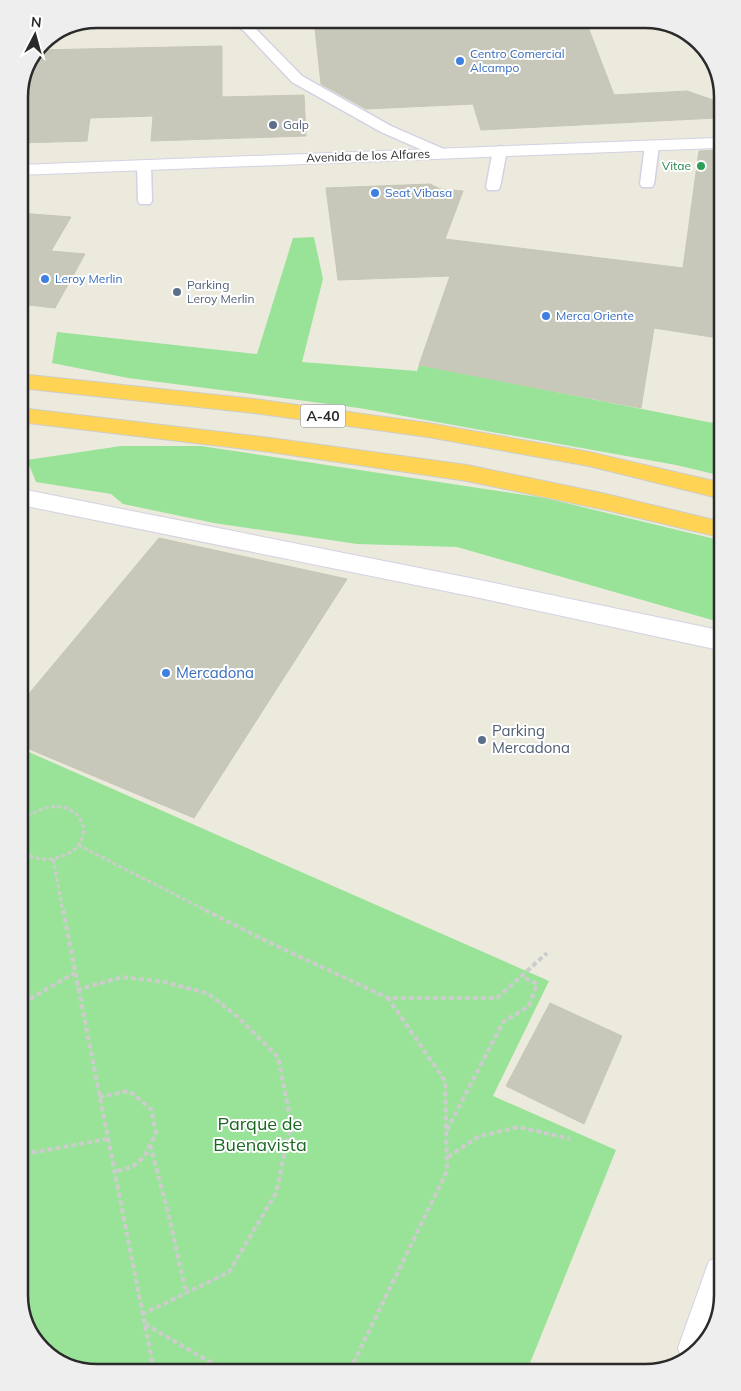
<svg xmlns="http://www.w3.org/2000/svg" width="741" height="1391" viewBox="0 0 741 1391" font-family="Mulish,sans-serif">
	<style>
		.green { fill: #99e398 }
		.building { fill: #c7c7ba; stroke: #c7c7b5 }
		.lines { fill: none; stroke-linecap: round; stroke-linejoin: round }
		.service-casing { stroke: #d3d1e3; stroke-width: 3 }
		.tertiary-casing { stroke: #d3d1e3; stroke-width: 2 }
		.secondary-casing { stroke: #d3d1e3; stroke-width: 2 }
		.motorway-casing { stroke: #ccc; stroke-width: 2 }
		.path-far1 { stroke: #ccc; stroke-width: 3; stroke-dasharray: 4 2.5; stroke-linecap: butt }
		.path { stroke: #ccc; stroke-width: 4; stroke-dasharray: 5 3; stroke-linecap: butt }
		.service { fill: #fff; fill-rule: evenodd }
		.tertiary { fill: #fff; fill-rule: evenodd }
		.secondary { fill: #fff; fill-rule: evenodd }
		.motorway { fill: #ffd454; fill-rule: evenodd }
		.shop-dot { fill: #3f7fe0; stroke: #fff; stroke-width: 2 }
		.service-dot { fill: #5c6f8a; stroke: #fff; stroke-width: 2 }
		.leisure-dot { fill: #2e9e5b; stroke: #fff; stroke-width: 2 }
		.labels { text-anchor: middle; stroke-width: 4; stroke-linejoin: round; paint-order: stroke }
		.far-shop-label { font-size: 12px; fill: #366cbe; stroke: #fff; text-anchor: start }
		.far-service-label { font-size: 12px; fill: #4e5e75; stroke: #fff; text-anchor: start }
		.far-street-label { font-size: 12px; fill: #2a2a2a; stroke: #fff }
		.far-leisure-label { font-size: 12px; fill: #27864d; stroke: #fff; text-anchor: end }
		.shield { fill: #fff; stroke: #6a6a6a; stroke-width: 1 }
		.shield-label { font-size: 14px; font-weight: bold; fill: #2a2a2a }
		.shop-label { font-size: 15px; fill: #366cbe; stroke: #fff; text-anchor: start }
		.service-label { font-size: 15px; fill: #4e5e75; stroke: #fff; text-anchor: start }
		.near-park-label { font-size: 18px; fill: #1a6722; stroke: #fff }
		.rim { fill: none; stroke: #2a2a2a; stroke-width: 2.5 }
	</style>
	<rect width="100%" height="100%" fill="#eceadc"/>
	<path class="green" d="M314,237L323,279L302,362L417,371L419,365L718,424V475L676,465L359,408L128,378L52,363L57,332L257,354L293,238Z
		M121,446H201L545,498L719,540V622L457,547L357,544L214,523L123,504L111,494L36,482L27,460Z
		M22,749L549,981L493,1096L616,1150L528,1368L91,1372L53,1359L25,1325Z"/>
	<path class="building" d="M314,19H585L614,95L687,91L716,101V118L481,130L473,104L366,109L321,84Z
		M222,46V97L304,95L306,136L151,141L153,116L90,118L87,141L19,143V91L37,50Z
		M717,150L718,338L654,328L641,408L419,365L450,276L338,280L326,188L430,184L440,189L463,191L445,239L683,268L699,151Z
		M19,213L71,217L51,251L85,254L55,308L20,304Z
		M159,538L347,579L194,818L22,746V702Z
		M550,1003L622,1036L584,1124L506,1086Z"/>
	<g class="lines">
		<defs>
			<path id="service" d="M229,19H243L252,25L302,76L391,126L446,150L448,153L441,157L436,156L381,132L292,82L244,31Z
				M652,141L659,145L654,184L652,187H642L640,184L645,145Z
				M500,146L507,150L500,187L498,190H488L486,187L493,150Z
				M144,161L151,165L152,201L150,204H140L138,201L137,165Z"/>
			<path id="tertiary" d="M717,138V148L19,175V165Z
				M21,489L475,579L719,630V650L475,597L21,505Z"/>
			<path id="secondary" d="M722,1255V1295L709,1338L682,1360L678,1348L709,1261Z"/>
			<path id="motorway" d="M20,374L254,399L428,423L589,452L718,482V498L589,466L428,437L254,413L20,388Z
				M20,408L270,438L467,465L606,494L718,521L719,537L606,510L467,481L270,452L20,422Z"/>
		</defs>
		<use href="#service" class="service-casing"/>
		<use href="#tertiary" class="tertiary-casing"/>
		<use href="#secondary" class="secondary-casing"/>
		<use href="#motorway" class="motorway-casing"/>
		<path class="path-far1" d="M22,821C75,777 111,845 56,858C44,861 33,859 23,851
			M78,845L207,911
			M53,859L63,911"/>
		<path class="path" d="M63,910L154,1371
			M205,910L262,939L388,998H497L547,953
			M77,990L122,977L165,982L209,994L239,1018L278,1057L291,1123L276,1193L229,1272L143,1314
			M23,1003L74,973
			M99,1097L129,1091L151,1109L156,1133L144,1157L132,1167L114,1172
			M447,1130L503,1022L529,1006L537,984L521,976
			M150,1145L168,1212L186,1293
			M24,1154L107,1139
			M448,1157L479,1136L519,1127L570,1139
			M145,1324L225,1371
			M350,1370L447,1171L445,1081L388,998"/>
		<use href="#service" class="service"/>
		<use href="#tertiary" class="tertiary"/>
		<use href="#secondary" class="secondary"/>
		<use href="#motorway" class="motorway"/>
	</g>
	<g class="shop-dot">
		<circle cx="460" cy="61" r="5"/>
		<circle cx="375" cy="193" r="5"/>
		<circle cx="45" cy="279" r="5"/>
		<circle cx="546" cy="316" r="5"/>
		<circle cx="166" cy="673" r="5"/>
	</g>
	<g class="service-dot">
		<circle cx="273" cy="125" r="5"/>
		<circle cx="177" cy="292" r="5"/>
		<circle cx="482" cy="740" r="5"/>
	</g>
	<circle class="leisure-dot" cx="701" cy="166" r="5"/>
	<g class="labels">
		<g class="far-shop-label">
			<text x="470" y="58">Centro Comercial<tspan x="470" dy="14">Alcampo</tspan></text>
			<text x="385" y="197">Seat Vibasa</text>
			<text x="55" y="283">Leroy Merlin</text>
			<text x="556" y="320">Merca Oriente</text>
		</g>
		<g class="far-service-label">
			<text x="283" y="129">Galp</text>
			<text x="187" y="289">Parking<tspan x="187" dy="14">Leroy Merlin</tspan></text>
		</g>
		<g class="far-street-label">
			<text transform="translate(368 156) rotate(-2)" y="4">Avenida de los Alfares</text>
		</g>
		<g class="far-leisure-label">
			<text x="691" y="170">Vitae</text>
		</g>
		<rect class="shield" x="300.5" y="404.5" width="45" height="23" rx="4"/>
		<g class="shield-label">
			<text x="323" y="421">A-40</text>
		</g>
		<g class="shop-label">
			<text x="176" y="678">Mercadona</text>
		</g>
		<g class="service-label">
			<text x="492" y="736">Parking<tspan x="492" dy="17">Mercadona</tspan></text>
		</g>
		<g class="near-park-label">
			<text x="260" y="1130">Parque de<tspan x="260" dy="21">Buenavista</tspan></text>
		</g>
	</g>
	<path d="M0 0H741V1391H0ZM97 28H645A69 69 0 0 1 714 97V1295A69 69 0 0 1 645 1364H97A69 69 0 0 1 28 1295V97A69 69 0 0 1 97 28Z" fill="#eee" fill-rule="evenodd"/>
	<path class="rim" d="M97 28H645A69 69 0 0 1 714 97V1295A69 69 0 0 1 645 1364H97A69 69 0 0 1 28 1295V97A69 69 0 0 1 97 28Z"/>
	<g transform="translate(35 35) rotate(6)" stroke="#ffffff" stroke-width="4" paint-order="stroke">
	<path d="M0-4L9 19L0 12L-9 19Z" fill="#2a2a2a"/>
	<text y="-8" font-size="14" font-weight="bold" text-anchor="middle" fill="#2a2a2a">N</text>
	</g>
</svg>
